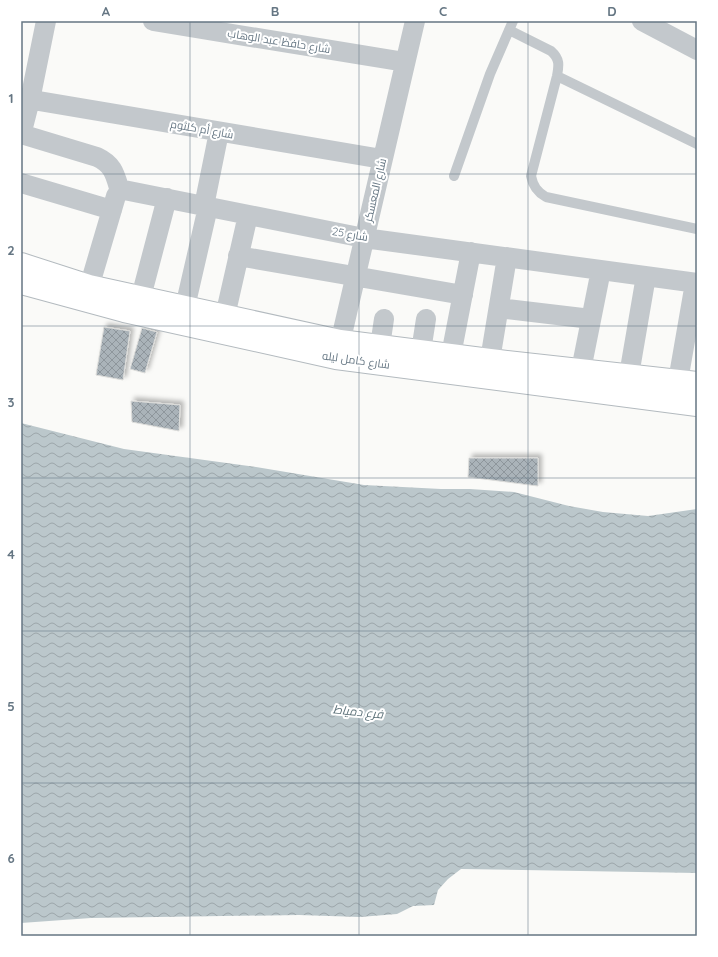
<svg xmlns="http://www.w3.org/2000/svg" width="718" height="957" viewBox="0 0 718 957" font-family="Quicksand,Cairo,sans-serif">
	<style>
		.water { fill: url(#water-waves) }
		.building { fill: url(#building-cross-hatch); stroke: #dcdcda; filter: url(#shadow) }
		.lines { fill: none; stroke-linecap: round; stroke-linejoin: round }
		.secondary-casing { stroke: #b3babf; stroke-width: 24 }
		.lane { stroke: #c3c8cc; stroke-width: 10 }
		.street { stroke: #c3c8cc; stroke-width: 20 }
		.secondary { stroke: #fff; stroke-width: 22 }
		.grid { fill: none; stroke: #657683; stroke-width: 1; stroke-opacity: 0.55 }
		.labels { text-anchor: middle; stroke-width: 4; stroke-linejoin: round; paint-order: stroke }
		.street-label { font-size: 11px; fill: #657683; stroke: #fff }
		.water-label { font-size: 12px; font-style: italic; fill: #60757c; stroke: #fff }
		.neatline { fill: none; stroke: #657683; stroke-width: 1.5 }
		.grid-label { font-size: 13px; text-anchor: middle; font-weight: bold; fill: #657683 }
	</style>
	<defs>
		<pattern id="water-waves" width="16" height="10" patternUnits="userSpaceOnUse"><rect width="16" height="10" fill="#bbc7cb"/><path d="M0 5q4-4 8 0t8 0" fill="none" stroke="#9ca6aa"/></pattern>
		<pattern id="building-cross-hatch" width="8" height="8" patternUnits="userSpaceOnUse"><rect width="8" height="8" fill="#aab3b9"/><path d="M0 0l8 8M0 8l8-8" fill="none" stroke="#8e969c"/></pattern>
		<filter id="shadow"><feDropShadow dx="3.5" dy="-3.5" stdDeviation="2" flood-color="#0004"/></filter>
	</defs>
	<rect width="100%" height="100%" fill="#fafaf8"/>
	<path class="water" d="M21,423L124,449L256,467L364,485L441,489H470L514,492L569,506L603,512L648,516L697,509V873L461,869L448,879L438,890L434,905L413,906L397,914L360,917L299,915L91,918L21,923Z"/>
	<path class="building" d="M104,327L130,331L123,380L96,375Z
		M142,328L157,332L145,373L130,369Z
		M131,401L180,405L179,431L132,422Z
		M469,458H538V486L468,477Z"/>
	<g class="lines">
		<defs>
			<path id="secondary" d="M21,264L89,286L340,341L490,360L697,383
				M21,283L124,311L336,358L697,405"/>
		</defs>
		<use href="#secondary" class="secondary-casing"/>
		<path class="lane" d="M509,30L551,51C560,59 559,65 557,76L531,176C533,186 537,192 546,197L697,229
			M557,76L697,144
			M454,176L490,74L513,21"/>
		<path class="street" d="M153,21L405,62
			M642,21L697,50
			M21,98L382,159
			M21,134L97,157C114,165 115,175 120,191
			M21,135L30,100L46,21
			M21,183L112,210
			M204,206L219,132
			M238,256L463,295
			M141,297L167,198
			M85,301L116,196L118,193L124,190L364,238L697,283
			M185,307L208,207
			M499,308L591,319
			M225,316L248,215
			M380,346L384,319
			M421,351L426,319
			M451,355L471,252
			M337,356L415,21
			M490,360L507,257
			M581,370L601,270
			M629,375L646,276
			M678,381L695,283"/>
		<use href="#secondary" class="secondary"/>
	</g>
	<path class="grid" d="M190,21V936M359,21V936M528,21V936M21,174H697M21,326H697M21,478H697M21,631H697M21,783H697"/>
	<g class="labels">
		<g class="street-label">
			<text transform="translate(279 41) rotate(9)" y="4">شارع حافظ عبد الوهاب</text>
			<text transform="translate(202 129) rotate(10)" y="4">شارع أم كلثوم</text>
			<text transform="translate(375 190) rotate(-77)" y="4">شارع المعسكر</text>
			<text transform="translate(350 234) rotate(10)" y="4">شارع 25</text>
			<text transform="translate(356 360) rotate(8)" y="4">شارع كامل ليله</text>
		</g>
		<g class="water-label">
			<text transform="translate(358 712) rotate(6)" y="4">فرع دمياط</text>
		</g>
	</g>
	<rect width="718" height="957" fill="none" stroke="#ffffff" stroke-width="44"/>
	<rect x="22" y="22" width="674" height="913" class="neatline"/>
	<g class="grid-label">
		<text x="106" y="16">A</text>
		<text x="275" y="16">B</text>
		<text x="443" y="16">C</text>
		<text x="612" y="16">D</text>
		<text x="11" y="103">1</text>
		<text x="11" y="255">2</text>
		<text x="11" y="407">3</text>
		<text x="11" y="559">4</text>
		<text x="11" y="711">5</text>
		<text x="11" y="863">6</text>
	</g>
</svg>
